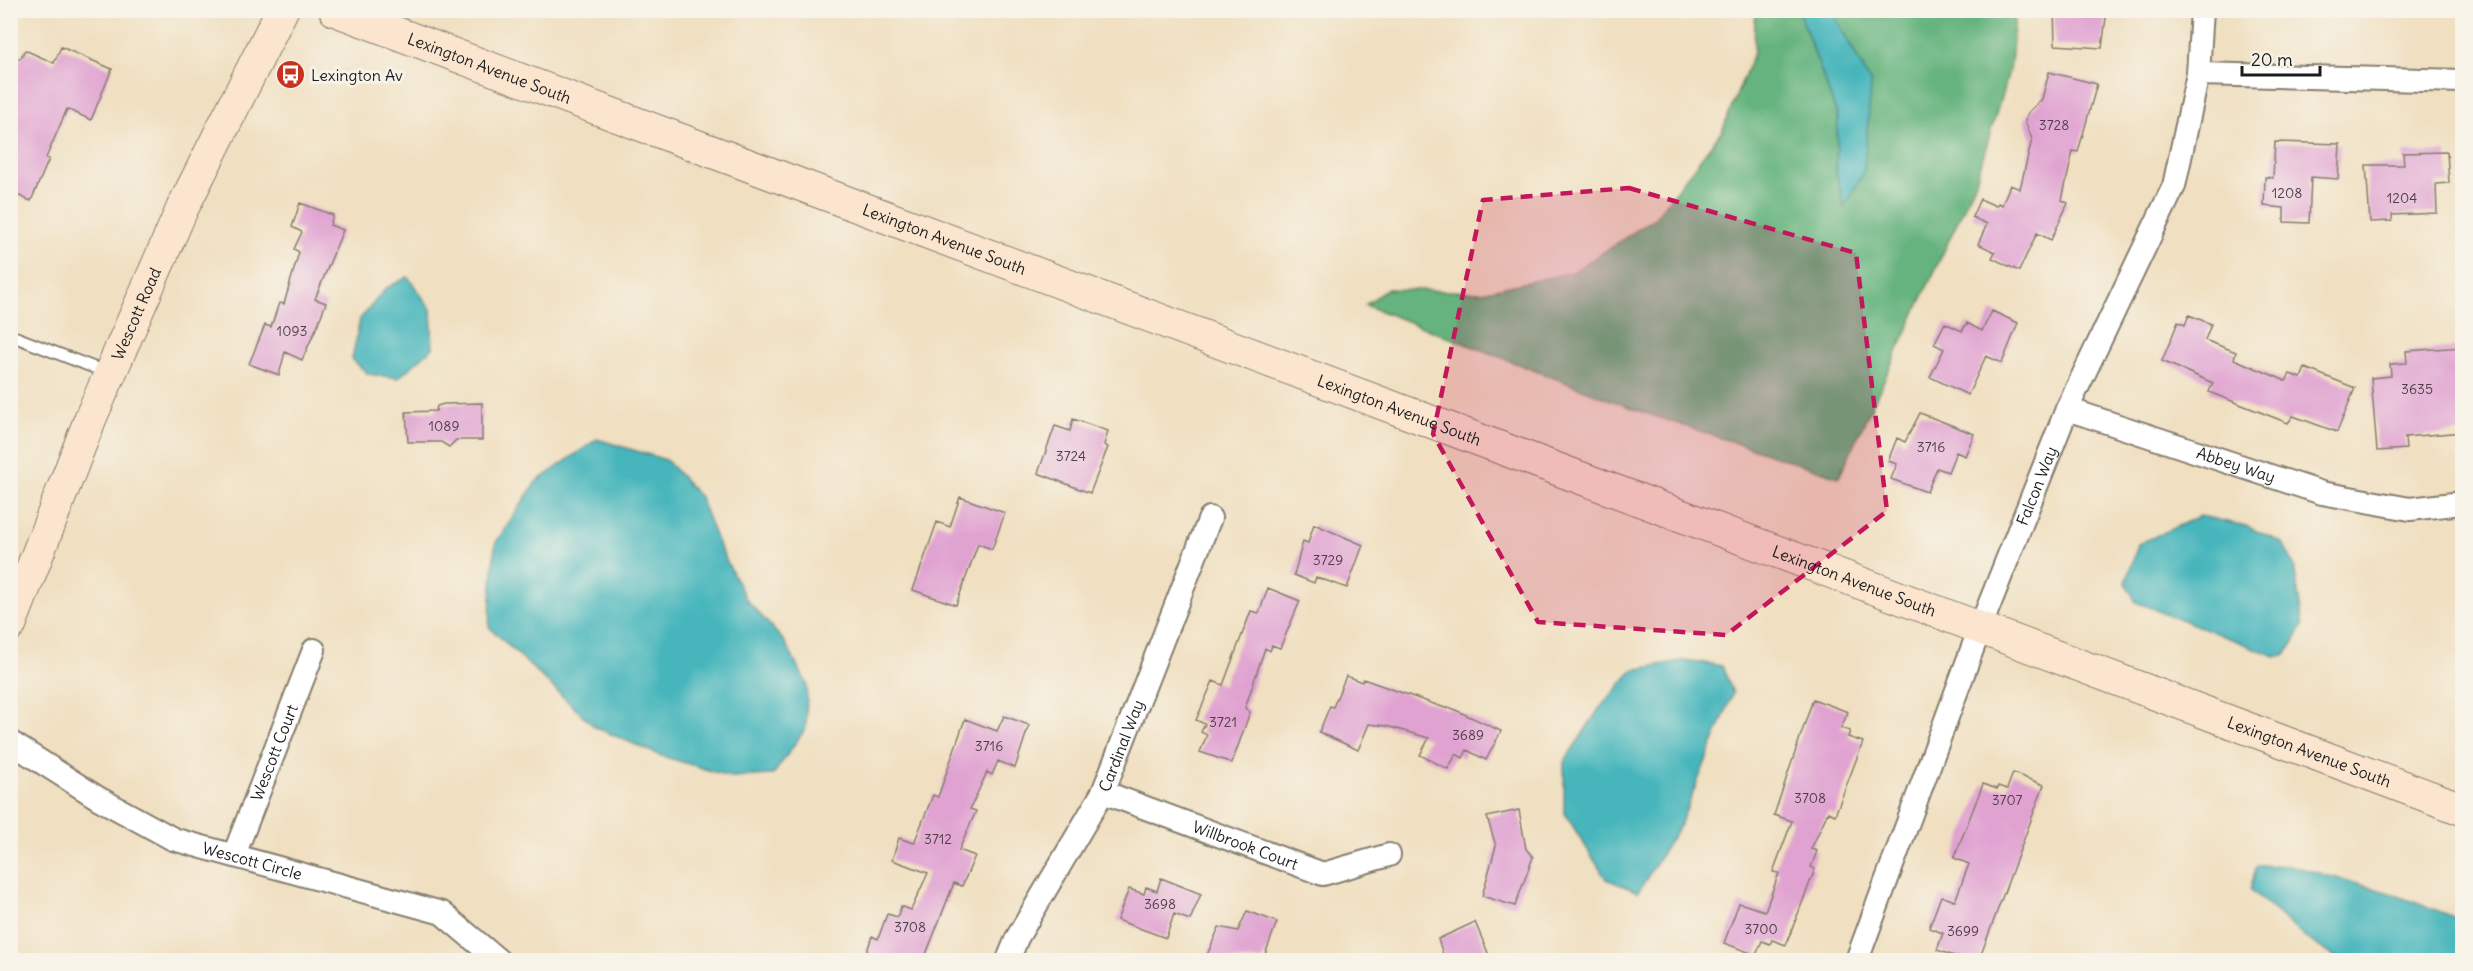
<svg xmlns="http://www.w3.org/2000/svg" width="2473" height="971" viewBox="0 0 2473 971" font-family="Delius,sans-serif">
	<style>
		.forest { fill: #65b37e; stroke: #40684d; stroke-width: 1.5 }
		.water { fill: #46b6bc; stroke: #31696c; stroke-width: 1.5 }
		.building { fill: #e0a3d1 }
		.lines { fill: none; stroke-linecap: round; stroke-linejoin: round }
		.lane-casing { stroke: #867e6e; stroke-width: 14 }
		.street-casing { stroke: #867e6e; stroke-width: 26 }
		.secondary-casing { stroke: #867e6e; stroke-width: 34 }
		.lane { stroke: #fff; stroke-width: 10 }
		.street { stroke: #fff; stroke-width: 22 }
		.secondary { stroke: #fbe5cf; stroke-width: 32 }
		.marked { fill: #c2185b; fill-opacity: 0.2; stroke: #c2185b; stroke-width: 4.5; stroke-dasharray: 12 8; stroke-linejoin: round }
		.labels { text-anchor: middle; stroke-width: 6; stroke-linejoin: round; paint-order: stroke }
		.number-label { font-size: 14px; fill: #4d3e49 }
		.street-label { font-size: 16px; fill: #1c1c1c; stroke: #f7f3e8 }
		.poi-label { font-size: 16px; fill: #1c1c1c; stroke: #f7f3e8; text-anchor: start }
	</style>
	<rect width="100%" height="100%" fill="#f7f3e8"/>
	<filter id="ink" filterUnits="userSpaceOnUse"><feTurbulence type="fractalNoise" baseFrequency=".0167" numOctaves="2"/><feDisplacementMap in="SourceGraphic" scale="12" xChannelSelector="R" yChannelSelector="G"/><feConvolveMatrix kernelMatrix="1 2 1 2 8 2 1 2 1" color-interpolation-filters="sRGB"/></filter>
	<filter id="wash" filterUnits="userSpaceOnUse"><feTurbulence type="fractalNoise" baseFrequency=".008" numOctaves="4" result="noise"/><feDisplacementMap in="SourceGraphic" scale="24" xChannelSelector="R" yChannelSelector="G"/><feGaussianBlur stdDeviation="1.35" result="paint"/><feColorMatrix in="noise" values="0 0 0 0 0 0 0 0 0 0 0 0 0 0 0 0 0 1.4 0 .05"/><feComposite in="paint" operator="in"/></filter>
	<g filter="url(#wash)">
		<rect width="100%" height="100%" fill="#f0dfc0"/>
		<path class="forest" d="M1755,11H1799L1838,117L1836,172L1871,84L1832,11H2015L2011,64L1975,184L1839,477L1642,412L1365,305L1387,289L1482,292L1573,272L1654,219L1722,131L1754,52Z"/>
		<path class="water" d="M1799,11H1832L1871,84L1864,172L1844,207L1836,172L1838,117Z
			M408,277L431,309L433,348L398,378L368,374L352,359L360,319L386,288Z
			M597,439L666,460L700,497L719,546L746,599L784,641L807,684L806,728L773,775L731,777L659,755L595,727L489,627L495,544L536,482Z
			M2200,516L2246,526L2283,543L2294,565L2303,626L2286,655L2275,656L2136,602L2126,583L2138,544Z
			M1685,660L1722,666L1733,693L1681,823L1638,892L1606,879L1564,812V762L1599,709L1633,670Z
			M2289,865L2387,892L2462,920V960H2340L2304,937L2250,889L2257,866Z"/>
		<g id="blocks">
			<path class="building" d="M2054,10H2107L2102,48L2055,45Z
				M61,47L112,69L91,120L67,109L46,158L49,159L31,201L10,192V107L17,92L10,89V55L20,59L25,50L54,63Z
				M2049,72L2097,84L2078,152L2073,151L2062,200L2068,203L2051,240L2037,233L2019,271L1992,258L1995,252L1978,244L1987,224L1972,217L1980,199L1996,206L1998,203L2002,205L2010,185L2020,189L2032,139L2025,121L2028,113L2042,99Z
				M2275,142L2340,144L2338,179L2311,177L2309,223L2284,222V208L2264,206L2265,177L2273,178Z
				M2447,152L2449,183L2436,184L2437,213L2392,215V221L2370,222L2366,165H2404L2403,153Z
				M300,203L333,215L330,225L343,230L315,299L326,303L318,324L302,360L285,352L279,375L249,364L265,325L271,327L279,303L284,304L299,252L294,249L302,232L292,227Z
				M1992,311L2018,323L2002,363L1986,356L1968,395L1930,377L1944,349L1934,344L1945,323L1962,331L1967,323L1982,331Z
				M2189,315L2211,324L2205,340L2236,352L2234,359L2286,381L2290,374L2301,378L2305,368L2355,388L2337,432L2293,416L2288,423L2209,392L2213,383L2162,361L2178,322L2185,325Z
				M2463,347V432L2405,437L2406,449L2377,451L2371,378L2391,376L2390,364L2407,363L2406,351Z
				M482,403V440H456L449,447L441,442H408L406,412L436,411L437,406L444,404Z
				M1920,413L1974,434L1965,456L1956,452L1948,472L1937,468L1927,492L1891,479L1897,464L1888,461L1897,438L1905,442Z
				M1073,419L1108,431L1104,445L1108,447L1090,493L1038,473L1055,426L1070,431Z
				M960,497L1005,513L992,549L978,544L956,605L913,590L937,522L950,527Z
				M1314,524L1363,545L1347,588L1316,577L1314,583L1294,575L1303,541L1308,543Z
				M1268,588L1300,601L1280,648L1272,645L1270,651L1265,648L1245,708L1250,712L1232,763L1200,752L1207,735L1201,732L1205,724L1196,720L1213,681L1223,685L1251,611L1259,613Z
				M1346,676L1362,682L1363,679L1448,709L1449,707L1501,731L1486,760L1467,750L1463,758L1456,754L1448,769L1420,755L1429,738L1386,726L1369,724L1358,750L1319,732L1330,706L1333,707Z
				M1813,699L1848,712L1841,728L1850,731L1848,737L1863,742L1835,815L1828,812L1811,849L1817,851L1811,867L1815,869L1786,945L1772,940L1770,944L1762,941L1756,955L1724,943L1739,903L1765,911L1779,873L1773,872L1792,821L1774,815Z
				M1004,716L1029,725L1015,768L998,761L992,775L987,772L970,809L976,811L959,850L975,856L962,886L954,883L925,957L930,960H864L872,936L878,939L887,914L898,917L901,906L911,910L928,873L892,860L899,838L914,843L933,795L938,797L965,719L997,731Z
				M2013,773L2044,785L1979,960H1966L1937,950L1943,933L1929,928L1941,896L1955,901L1969,864L1954,858L1983,784L1997,789L1998,786L2007,789Z
				M1519,810L1526,849L1533,857L1515,906L1482,896L1496,846L1487,817Z
				M1161,878L1201,894L1190,920L1174,914L1166,938L1117,920L1129,889L1144,894L1146,887L1157,891Z
				M1247,911L1277,922L1263,960H1205L1219,927L1238,931Z
				M1475,922L1491,960H1445L1438,939Z"/>
		</g>
	</g>
	<g filter="url(#ink)">
		<use href="#blocks" fill-opacity="0" stroke="#867e6e" stroke-width="1.5"/>
		<g class="lines">
			<defs>
				<path id="lane" d="M10,335L108,373"/>
				<g id="street">
					<path d="M2198,74L2462,81"/>
					<path id="s1" d="M2067,409L2322,493L2410,509L2462,503"/>
					<path id="s2" d="M10,742L98,798L173,839L442,913L498,960"/>
					<path id="s3" d="M1103,792L1323,874L1389,855"/>
					<path id="s4" d="M234,855L314,650"/>
					<path id="s5" d="M1008,960L1017,938L1103,792L1210,518"/>
					<path id="s6" d="M1857,960L1980,628L2067,409L2174,186L2198,74L2202,10"/>
				</g>
				<g id="secondary">
					<path id="s7" d="M335,10L2462,809"/>
					<path id="s8" d="M10,625L91,417L182,209L282,10"/>
				</g>
			</defs>
			<use href="#lane" class="lane-casing"/>
			<use href="#street" class="street-casing"/>
			<use href="#secondary" class="secondary-casing"/>
			<use href="#lane" class="lane"/>
			<use href="#street" class="street"/>
			<use href="#secondary" class="secondary"/>
		</g>
	</g>
	<path class="marked" d="M1629,188L1856,253L1887,511L1726,635L1538,622L1433,434L1483,200Z"/>
	<defs>
		<symbol id="bus-disc" viewBox="-11 -11 22 22"><circle r="9.5" fill="#c8321e" stroke="#f7f3e8"/><path d="M-5-6H5V4H4V6H2V4H-2V6H-4V4H-5ZM-3.5-4V0h7V-4ZM-3.5 1.2v1.5H-2V1.2ZM2 1.2v1.5H3.5V1.2Z" fill="#fff"/></symbol>
	</defs>
	<g fill-rule="evenodd">
		<use href="#bus-disc" x="274" y="58" width="33" height="33"/>
	</g>
	<g class="labels">
		<g class="number-label">
			<text x="2054" y="130">3728</text>
			<text x="2287" y="198">1208</text>
			<text x="2402" y="203">1204</text>
			<text x="292" y="336">1093</text>
			<text x="2417" y="394">3635</text>
			<text x="444" y="431">1089</text>
			<text x="1931" y="452">3716</text>
			<text x="1071" y="461">3724</text>
			<text x="1328" y="565">3729</text>
			<text x="1223" y="727">3721</text>
			<text x="1468" y="740">3689</text>
			<text x="989" y="751">3716</text>
			<text x="1810" y="803">3708</text>
			<text x="2007" y="805">3707</text>
			<text x="938" y="844">3712</text>
			<text x="1160" y="909">3698</text>
			<text x="910" y="932">3708</text>
			<text x="1761" y="934">3700</text>
			<text x="1963" y="936">3699</text>
		</g>
		<g class="street-label">
			<text dy="6" stroke="none"><textPath href="#s7" startOffset="165">Lexington Avenue South</textPath></text>
			<text dy="6" stroke="none"><textPath href="#s7" startOffset="651">Lexington Avenue South</textPath></text>
			<text dy="6" stroke="none"><textPath href="#s8" startOffset="336">Wescott Road</textPath></text>
			<text dy="6" stroke="none"><textPath href="#s7" startOffset="1137">Lexington Avenue South</textPath></text>
			<text dy="6" stroke="none"><textPath href="#s1" startOffset="178">Abbey Way</textPath></text>
			<text dy="6" stroke="none"><textPath href="#s6" startOffset="507">Falcon Way</textPath></text>
			<text dy="6" stroke="none"><textPath href="#s7" startOffset="1623">Lexington Avenue South</textPath></text>
			<text dy="6" stroke="none"><textPath href="#s5" startOffset="243">Cardinal Way</textPath></text>
			<text dy="6" stroke="none"><textPath href="#s7" startOffset="2109">Lexington Avenue South</textPath></text>
			<text dy="6" stroke="none"><textPath href="#s4" startOffset="110">Wescott Court</textPath></text>
			<text dy="6" stroke="none"><textPath href="#s3" startOffset="152">Willbrook Court</textPath></text>
			<text dy="6" stroke="none"><textPath href="#s2" startOffset="272">Wescott Circle</textPath></text>
		</g>
		<g class="poi-label">
			<text x="311" y="81">Lexington Av</text>
		</g>
	</g>
	<rect width="2473" height="971" fill="none" stroke="#f7f3e8" stroke-width="36"/>
	<path d="M2242 66v9h78v-9" fill="none" stroke="#1c1c1c" stroke-width="3"/>
	<text x="2251" y="66" font-size="18" fill="#1c1c1c" stroke="#f7f3e8" stroke-width="4.5" paint-order="stroke">20 m</text>
</svg>
